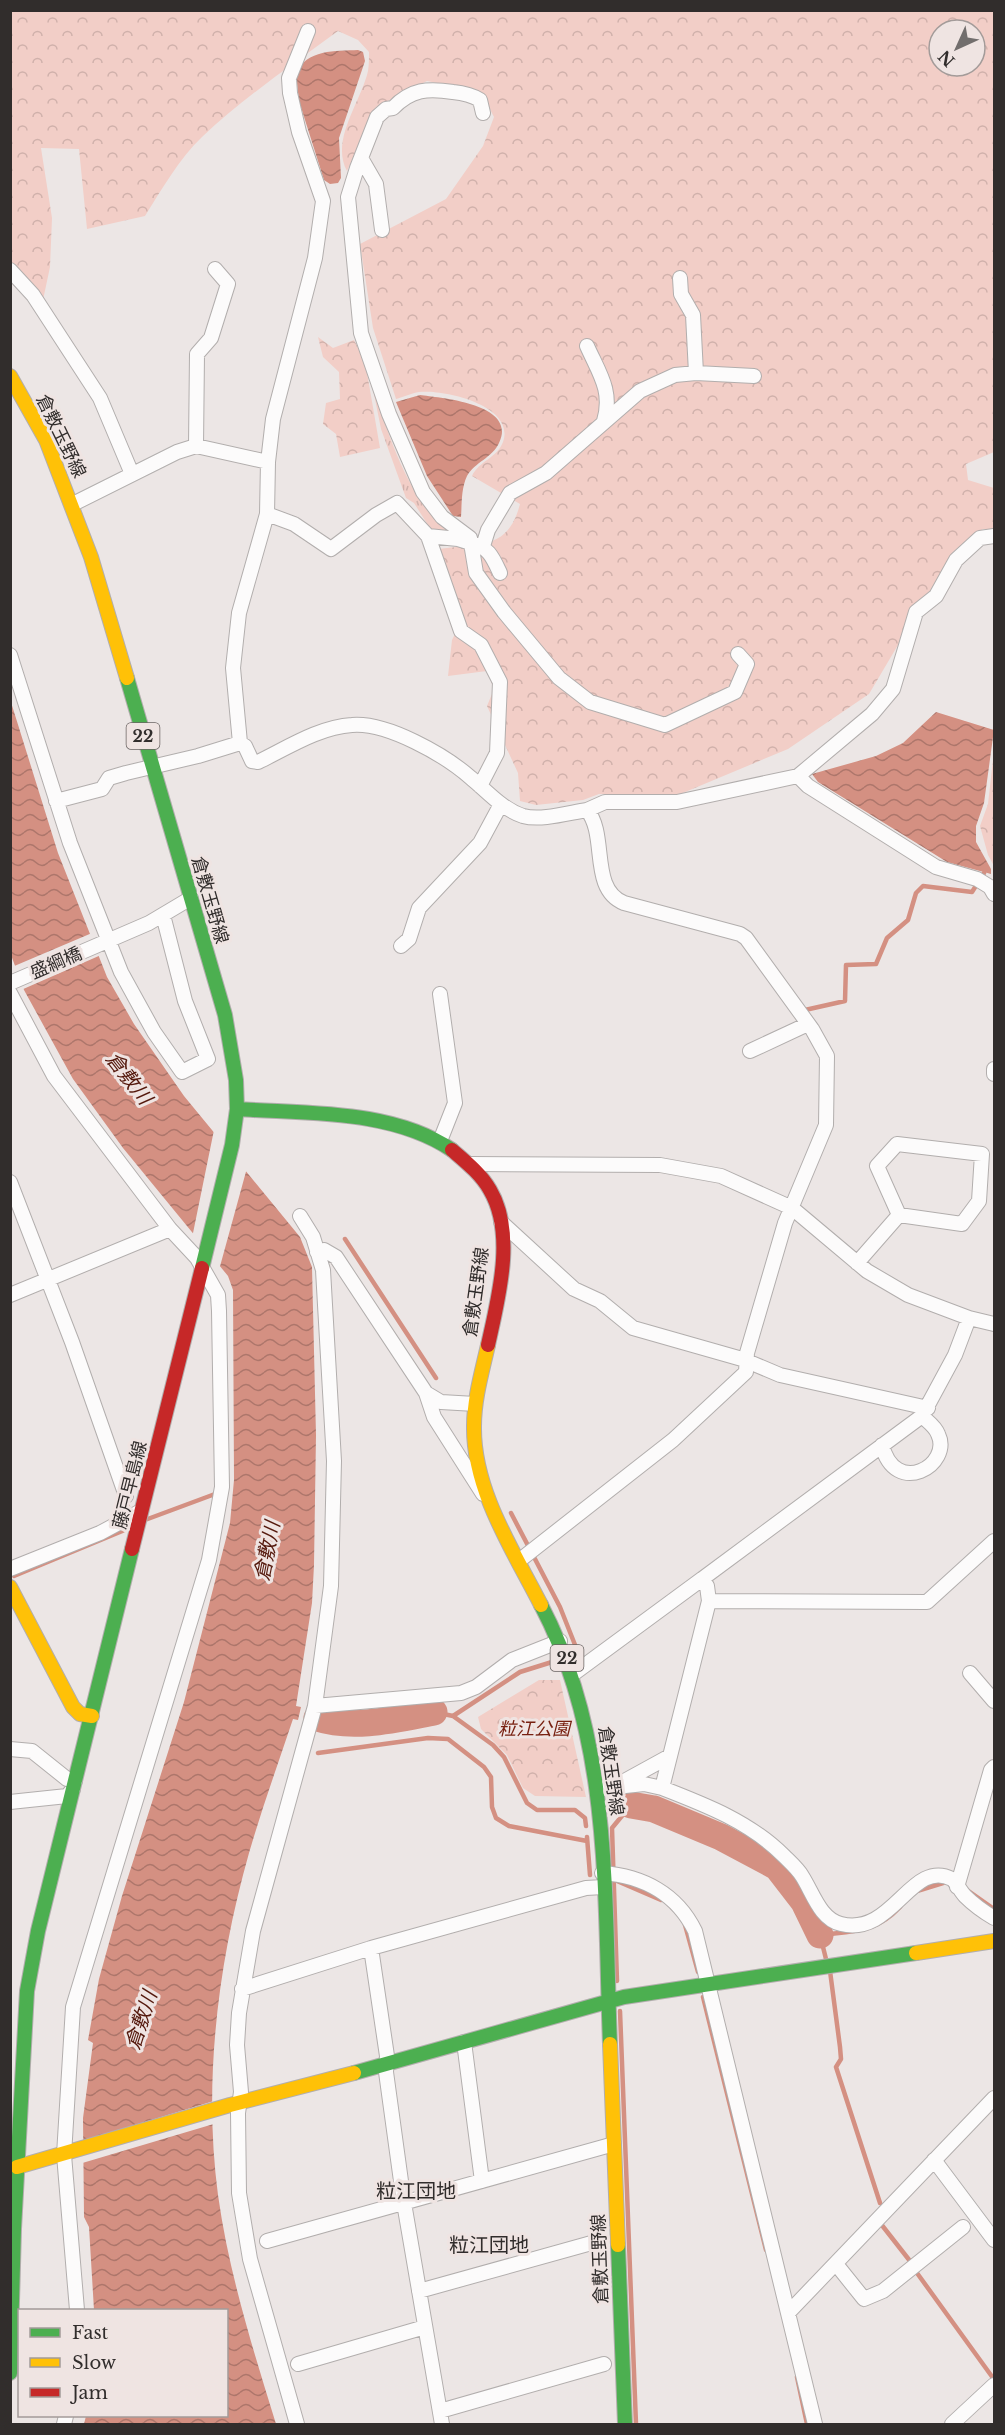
<svg xmlns="http://www.w3.org/2000/svg" width="1005" height="2435" viewBox="0 0 1005 2435" font-family="'Libre Baskerville','Noto Sans JP',serif">
	<style>
		.grass { fill: url(#grass-tufts) }
		.forest { fill: url(#forest-crowns); fill-rule: evenodd }
		.water { fill: url(#water-waves) }
		.pier { fill: #ece6e5 }
		.lines { fill: none; stroke-linecap: round; stroke-linejoin: round }
		.stream { stroke: #d49082; stroke-width: 4.5 }
		.river { stroke: #d49082; stroke-width: 27 }
		.street-casing { stroke: #b2aead; stroke-width: 16 }
		.fast-casing { stroke: #b2aead; stroke-width: 16 }
		.slow-casing { stroke: #b2aead; stroke-width: 16 }
		.jam-casing { stroke: #b2aead; stroke-width: 16 }
		.street { stroke: #fcfbfb; stroke-width: 14 }
		.fast { stroke: #4caf50; stroke-width: 14 }
		.slow { stroke: #ffc107; stroke-width: 14 }
		.jam { stroke: #c62828; stroke-width: 14 }
		.labels { text-anchor: middle; stroke-width: 6; stroke-linejoin: round; paint-order: stroke }
		.shield { fill: #efe4e2; stroke: #6a6463; stroke-width: 1.5 }
		.shield-label { font-size: 16px; font-weight: bold; fill: #312d2c }
		.street-label { font-size: 18px; fill: #312d2c; stroke: #efe4e2 }
		.park-label { font-size: 18px; font-style: italic; fill: #782111; stroke: #efe4e2 }
		.water-label { font-size: 20px; font-style: italic; fill: #54180c; stroke: #efe4e2 }
		.neighbourhood-label { font-size: 20px; fill: #312d2c; stroke: #efe4e2 }
	</style>
	<defs>
		<pattern id="grass-tufts" width="24" height="20" patternUnits="userSpaceOnUse" patternTransform="scale(1.5)"><rect width="24" height="20" fill="#f2cec7"/><path d="M3 7l-1-3M5 7V3M7 7l1-3M15 17l-1-3M17 17v-4M19 17l1-3" fill="none" stroke="#d0b1ab"/></pattern>
		<pattern id="forest-crowns" width="20" height="18" patternUnits="userSpaceOnUse" patternTransform="scale(1.5)"><rect width="20" height="18" fill="#f2cec7"/><path d="M2 6a3 3 0 1 1 6 0M12 15a3 3 0 1 1 6 0" fill="none" stroke="#d0b1ab"/></pattern>
		<pattern id="water-waves" width="16" height="10" patternUnits="userSpaceOnUse" patternTransform="scale(1.5)"><rect width="16" height="10" fill="#d49082"/><path d="M0 5q4-4 8 0t8 0" fill="none" stroke="#ad766b"/></pattern>
	</defs>
	<rect width="100%" height="100%" fill="#ece6e5"/>
	<path class="grass" d="M371,379C387,430 407,503 454,534L433,533L414,503L406,498L381,429Z"/>
	<path class="forest" d="M10,11H994V452L966,464L968,480L994,488V529H983L953,552L869,694L788,749L678,795L599,794L583,800L536,805L520,801L518,773L487,706L494,689L487,671L448,676L452,640L464,616L439,549C481,543 508,550 520,504L472,476C479,461 497,458 503,442C516,405 443,389 419,392C412,393 403,397 396,399L373,328L360,244L446,199L483,146L494,117L481,92L427,81L376,107L347,171C330,140 361,102 368,71C369,65 369,58 369,52L358,40L338,31C292,65 243,98 202,137C179,159 162,189 145,216L87,229L79,149L41,148L52,218L50,267L43,300L11,264ZM939,30H975V66H939Z
		M318,337L333,348L354,340L365,361L380,448L340,457L336,434L323,424L326,403L340,399L339,372L323,357Z
		M994,751V866L988,855L980,826L988,804Z
		M539,1680H560L586,1797L535,1796L523,1788L507,1755L481,1729L478,1717Z"/>
	<path class="water" d="M358,50L363,52L365,61L339,138L341,178L338,183L330,184L324,180L299,101L296,74C306,49 336,51 358,50Z
		M420,395C442,398 518,404 499,443C492,458 475,462 467,476C461,489 462,503 461,517L453,516L427,476L396,402Z
		M10,699L58,853L107,977L134,1024L184,1096L300,1237L312,1267L316,1435L314,1565L312,1603L296,1706L301,1707L298,1720L293,1719C278,1764 262,1808 249,1853C218,1962 203,2082 218,2195C229,2274 253,2349 276,2424H84L86,2416H226V2310H94L89,2227L84,2217L83,2118L93,2043L88,2040L99,1979L122,1896L184,1702L230,1523L234,1480L233,1290L228,1276L123,1148L73,1079L24,990L11,955Z
		M936,712L994,730L984,803L976,826V842L991,869V874L947,862L818,782L812,774L876,756L903,743Z"/>
	<path class="pier" d="M92,933L101,955L21,990L12,967Z
		M214,1130L247,1168L219,1270L192,1238Z
		M217,2100V2123L79,2164V2142Z"/>
	<g class="lines">
		<path class="stream" d="M805,1010L845,1001L846,965L876,964L887,938L908,920L916,893L923,886L972,892L984,873
			M345,1239L436,1378
			M125,1498L129,1510
			M511,1513L560,1607L583,1665
			M145,1520L215,1494
			M14,1576L132,1527
			M434,1712L453,1716L493,1745L504,1757L527,1803L537,1810H575L585,1818L586,1826
			M453,1716L520,1672L552,1662
			M318,1753L428,1738L448,1739L484,1767L491,1777L492,1807L496,1818L509,1826L587,1841
			M610,1805H631
			M654,1809L656,1798
			M587,1837L590,1875
			M617,1881L661,1900
			M967,1890L994,1909
			M917,1891L943,1883
			M685,1925L698,1972
			M827,1963L820,1935C853,1931 876,1933 900,1907
			M830,1971L840,2047L841,2059L836,2067L880,2203
			M617,1981L612,1828L631,1805
			M703,1997L766,2250
			M620,2011L636,2424
			M882,2221L881,2224L910,2261
			M917,2273L993,2378
			M797,2377L807,2424"/>
		<path class="river" d="M317,1718C354,1730 397,1719 434,1712
			M631,1805L654,1809L721,1837L777,1867L804,1902L820,1935"/>
		<defs>
			<path id="street" d="M308,31L289,78L290,93L299,132L323,201L315,258L273,419L268,462L267,514L239,613L233,668L240,743L245,746L252,761L258,762C287,748 319,727 352,725C387,722 445,755 471,778C487,791 502,809 523,816C541,821 568,813 587,810C608,835 589,889 624,903L740,934L746,938L812,1029L827,1056L826,1125L785,1223L747,1353L746,1372L673,1440L520,1560
				M483,113L480,100C472,95 463,93 453,92C428,88 411,89 393,108L386,109L377,117L357,168L348,197L361,333L389,414L423,492L442,517L470,538L471,543C489,547 493,558 500,573
				M361,158L376,184L382,230
				M10,270L33,295L100,398L132,474
				M680,278L681,294L693,315L696,373
				M587,346C599,373 613,391 604,421
				M196,446L197,354L211,338L228,284L215,269
				M73,504L177,452L196,446L268,462
				M267,514L294,524L331,549L376,515L397,503L428,536L461,631L481,645L500,682L497,753L480,786
				M428,536L458,539L471,543L476,573L504,612L559,678L590,702L665,725L735,692L747,664L738,654
				M483,546L488,530L510,493L546,473L640,391L675,375L696,373L754,376
				M10,655L70,843L121,972L154,1032L182,1072L208,1059L185,1001L163,915
				M798,776L872,714L893,689L916,612L936,596L956,560L980,538L994,536
				M56,801L102,789L109,778L126,773L198,756L240,743
				M587,810L605,802H677L798,776L808,786L936,867L977,879L990,887L994,894
				M401,946L409,939L419,908L480,843L501,804
				M10,983L149,923L191,898
				M10,993L54,1076L170,1229L197,1258L218,1295L219,1311L222,1487L209,1560L73,2007L64,2155L77,2310
				M750,1051L808,1024
				M994,1069V1074
				M440,1141L455,1103L440,994
				M470,1164L660,1165L721,1176L792,1208L867,1271L908,1295L969,1318L994,1324
				M10,1182L72,1342L126,1496
				M501,1222L574,1289L600,1301L633,1328L742,1359L780,1375L928,1408
				M317,1252L324,1250L336,1257L426,1393L441,1402L475,1404
				M857,1263L899,1215L877,1166L897,1144L982,1154L979,1201L962,1224L899,1215
				M10,1295L170,1229
				M426,1393L434,1417L483,1494
				M882,1445C895,1498 953,1465 938,1434C935,1426 927,1421 922,1416
				M10,1569L100,1533L141,1511
				M709,1601L707,1586L702,1579L922,1416L955,1355L969,1318
				M970,1673L994,1701
				M573,1674L702,1579
				M315,1706L461,1693L476,1687L512,1660L560,1641
				M10,1749L32,1751L67,1779L75,1781
				M619,1784L670,1756
				M662,1788C706,1805 750,1822 784,1856C790,1862 798,1869 802,1876C813,1893 820,1919 841,1924C893,1937 911,1858 952,1879C956,1882 961,1892 965,1896C974,1905 984,1912 994,1918
				M597,1789L644,1784L662,1788L709,1601L927,1602L994,1541
				M10,1802L67,1796L73,1789
				M602,1873C643,1876 677,1894 695,1931L815,2424
				M957,1887L991,1770L994,1767
				M371,1948L387,2056L386,2072L404,2203L442,2424
				M242,1989L371,1948L586,1888L603,1887
				M464,2042L482,2181
				M934,2160L994,2240
				M267,2241L614,2144
				M836,2264L864,2299L883,2291L963,2227
				M419,2291L595,2242
				M788,2313L994,2098
				M298,2364L425,2327
				M440,2411L604,2364
				M64,2424L66,2416
				M297,2424L250,2259L239,2193L238,2113L241,2092L237,2045L239,2013L253,1931L315,1706L331,1586L334,1461L323,1270L313,1237L300,1216
				M952,2424L994,2385"/>
			<path id="fast" d="M127,678L225,1015L236,1080L237,1109C307,1114 391,1109 452,1150
				M202,1268L232,1145L237,1109
				M541,1605C612,1740 604,1895 610,2044
				M354,2073L624,1997L916,1953
				M618,2245L625,2424
				M10,2373L14,2229L27,1991L38,1931L132,1549"/>
			<path id="slow" d="M10,376L46,440L91,557L127,678
				M488,1345C482,1372 474,1399 474,1426C473,1490 513,1550 541,1605
				M10,1587L73,1707L80,1714L92,1716
				M916,1953L994,1941
				M610,2044L618,2245
				M17,2167L230,2105L354,2073"/>
			<path id="jam" d="M452,1150C466,1162 481,1174 490,1190C516,1234 498,1299 488,1345
				M132,1549L202,1268"/>
		</defs>
		<use href="#street" class="street-casing"/>
		<use href="#fast" class="fast-casing"/>
		<use href="#slow" class="slow-casing"/>
		<use href="#jam" class="jam-casing"/>
		<use href="#street" class="street"/>
		<use href="#fast" class="fast"/>
		<use href="#slow" class="slow"/>
		<use href="#jam" class="jam"/>
	</g>
	<g class="labels">
		<g class="shield">
			<rect x="126.5" y="723" width="33" height="26" rx="4.5"/>
			<rect x="550.5" y="1645" width="33" height="26" rx="4.5"/>
		</g>
		<g class="shield-label">
			<text x="143" y="742">22</text>
			<text x="567" y="1664">22</text>
		</g>
		<g class="street-label">
			<text transform="translate(61 436) rotate(64)" y="6">倉敷玉野線</text>
			<text transform="translate(210 900) rotate(74)" y="6">倉敷玉野線</text>
			<text transform="translate(56 963) rotate(-23)" y="6">盛綱橋</text>
			<text transform="translate(476 1292) rotate(-82)" y="6">倉敷玉野線</text>
			<text transform="translate(130 1485) rotate(-76)" y="6">藤戸早島線</text>
			<text transform="translate(611 1771) rotate(82)" y="6">倉敷玉野線</text>
			<text transform="translate(600 2259) rotate(-92)" y="6">倉敷玉野線</text>
		</g>
		<g class="park-label">
			<text x="534" y="1735">粒江公園</text>
		</g>
		<g class="water-label">
			<text transform="translate(129 1078) rotate(52)" y="7">倉敷川</text>
			<text transform="translate(267 1551) rotate(-79)" y="7">倉敷川</text>
			<text transform="translate(141 2020) rotate(-72)" y="7">倉敷川</text>
		</g>
		<g class="neighbourhood-label">
			<text x="416" y="2198">粒江団地</text>
			<text x="489" y="2252">粒江団地</text>
		</g>
	</g>
	<rect width="1005" height="2435" fill="none" stroke="#312d2c" stroke-width="24"/>
	<rect x="18" y="2309" width="210" height="108" fill="#efe4e2" stroke="#a39b99" stroke-width="1.5"/>
	<rect x="30" y="2328" width="30" height="9" fill="#4caf50" stroke="#a39b99" stroke-width="1.5"/>
	<text x="72" y="2339" font-size="18" fill="#312d2c">Fast</text>
	<rect x="30" y="2358" width="30" height="9" fill="#ffc107" stroke="#a39b99" stroke-width="1.5"/>
	<text x="72" y="2369" font-size="18" fill="#312d2c">Slow</text>
	<rect x="30" y="2388" width="30" height="9" fill="#c62828" stroke="#a39b99" stroke-width="1.5"/>
	<text x="72" y="2399" font-size="18" fill="#312d2c">Jam</text>
	<g transform="translate(957 48) rotate(225)"><circle r="28" fill="#efe4e2" stroke="#a39b99" stroke-width="1.5"/>
	<path d="M0-4.5L10 22L0 15L-10 22Z" fill="#726e6d"/>
	<text y="-9" font-size="16" font-weight="bold" text-anchor="middle" fill="#312d2c">N</text>
	</g>
</svg>
